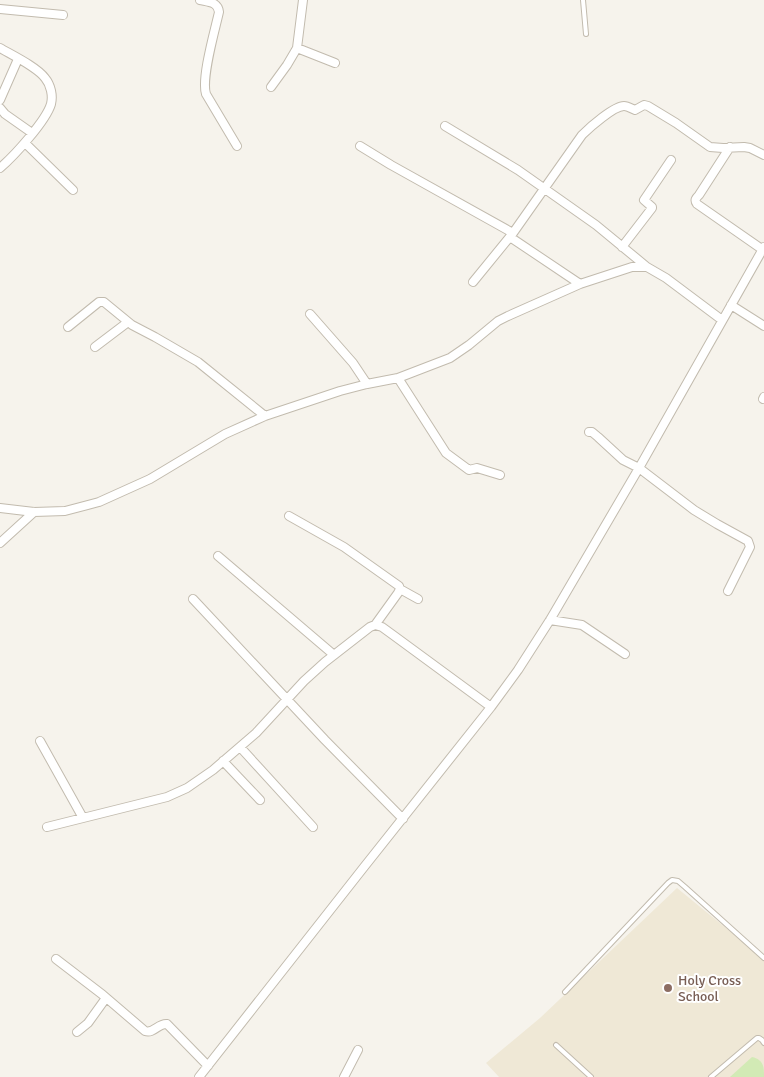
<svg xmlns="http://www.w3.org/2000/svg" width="764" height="1077" viewBox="0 0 764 1077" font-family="Signika,sans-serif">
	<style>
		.education { fill: #efe8d6 }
		.green { fill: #d2eab5 }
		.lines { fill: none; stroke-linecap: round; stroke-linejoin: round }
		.service-casing { stroke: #c2bbae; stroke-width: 6 }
		.minor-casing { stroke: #c2bbae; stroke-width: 10 }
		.service { stroke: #fff; stroke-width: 4 }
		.minor { stroke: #fff; stroke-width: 8 }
		.education-dot { fill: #8d6e63; stroke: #fff; stroke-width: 2 }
		.labels { text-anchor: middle; stroke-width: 4; stroke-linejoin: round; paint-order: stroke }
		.education-label { font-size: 14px; fill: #785e54; stroke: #fff; text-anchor: start }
	</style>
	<rect width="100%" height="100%" fill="#f6f3ec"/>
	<path class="education" d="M677,888L764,959V1077H499L486,1063L540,1018Z"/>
	<path class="green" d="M752,1057C764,1060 764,1067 764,1077H730Z"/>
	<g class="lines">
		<defs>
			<path id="service" d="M583,0L586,34
				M565,992L668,883L672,880L678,881L685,887L764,958
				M556,1045L591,1077
				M711,1077L757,1038H759L762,1040L764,1043"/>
			<path id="minor" d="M200,0C209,2 218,2 219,12C215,30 201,78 206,94L237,146
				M0,9L63,15
				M0,48C12,55 37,67 45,78C51,85 53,96 51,104C46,121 14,156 0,168
				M297,48L335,63
				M271,87L287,65L297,48L303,0
				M0,100L18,59
				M0,108L5,114L32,133
				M445,126L518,170L596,225L647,267
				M25,143L73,190
				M360,146L391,165L513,233
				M730,147L699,195C696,198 694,200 697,204L763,250
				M510,237L580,284
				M622,247L652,208V207L644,200L671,160
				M473,282L513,233L582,135C590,127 614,106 624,106C628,106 632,109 635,110L644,105L648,106L676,123L710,147L723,148L744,147L750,148L764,155
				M731,305L764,326
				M310,314L353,363L367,384
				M68,327L99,302H104L132,325L155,337L198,362L265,416
				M95,347L128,322
				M398,378L446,453L469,470L477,468L500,475
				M763,399L764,397
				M589,432H592L598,437L623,460L639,468L694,510L717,524L748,541L750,547L728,591
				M0,508L34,512L65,511L99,502L150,479L225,434L265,416L340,391L367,384L398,378L450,358L469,345L498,321L508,316L580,284L632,267H647L666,278L722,320
				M289,516L344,547L399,586L400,589L398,593L375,625
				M0,543L34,512
				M218,556L334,655
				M400,589L418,599
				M193,599L325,740L403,819
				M550,620L582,625L625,654
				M40,741L83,818
				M240,747L313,827
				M223,761L260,800
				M47,827L167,797L187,788L213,770L256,733L304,681L325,662L370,627L375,625L382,627L393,635L491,707
				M56,959L103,995L145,1031C154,1034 158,1023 167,1024L208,1066
				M77,1032L88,1023L106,998
				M199,1077L364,867L491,707L518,670L550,620L639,468L764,247
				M344,1077L358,1050"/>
		</defs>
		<use href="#service" class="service-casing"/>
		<use href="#minor" class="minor-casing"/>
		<use href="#service" class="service"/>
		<use href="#minor" class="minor"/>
	</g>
	<circle class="education-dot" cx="668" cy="988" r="5"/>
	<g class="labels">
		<g class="education-label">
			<text x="678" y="985">Holy Cross<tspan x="678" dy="16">School</tspan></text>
		</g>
	</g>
</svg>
